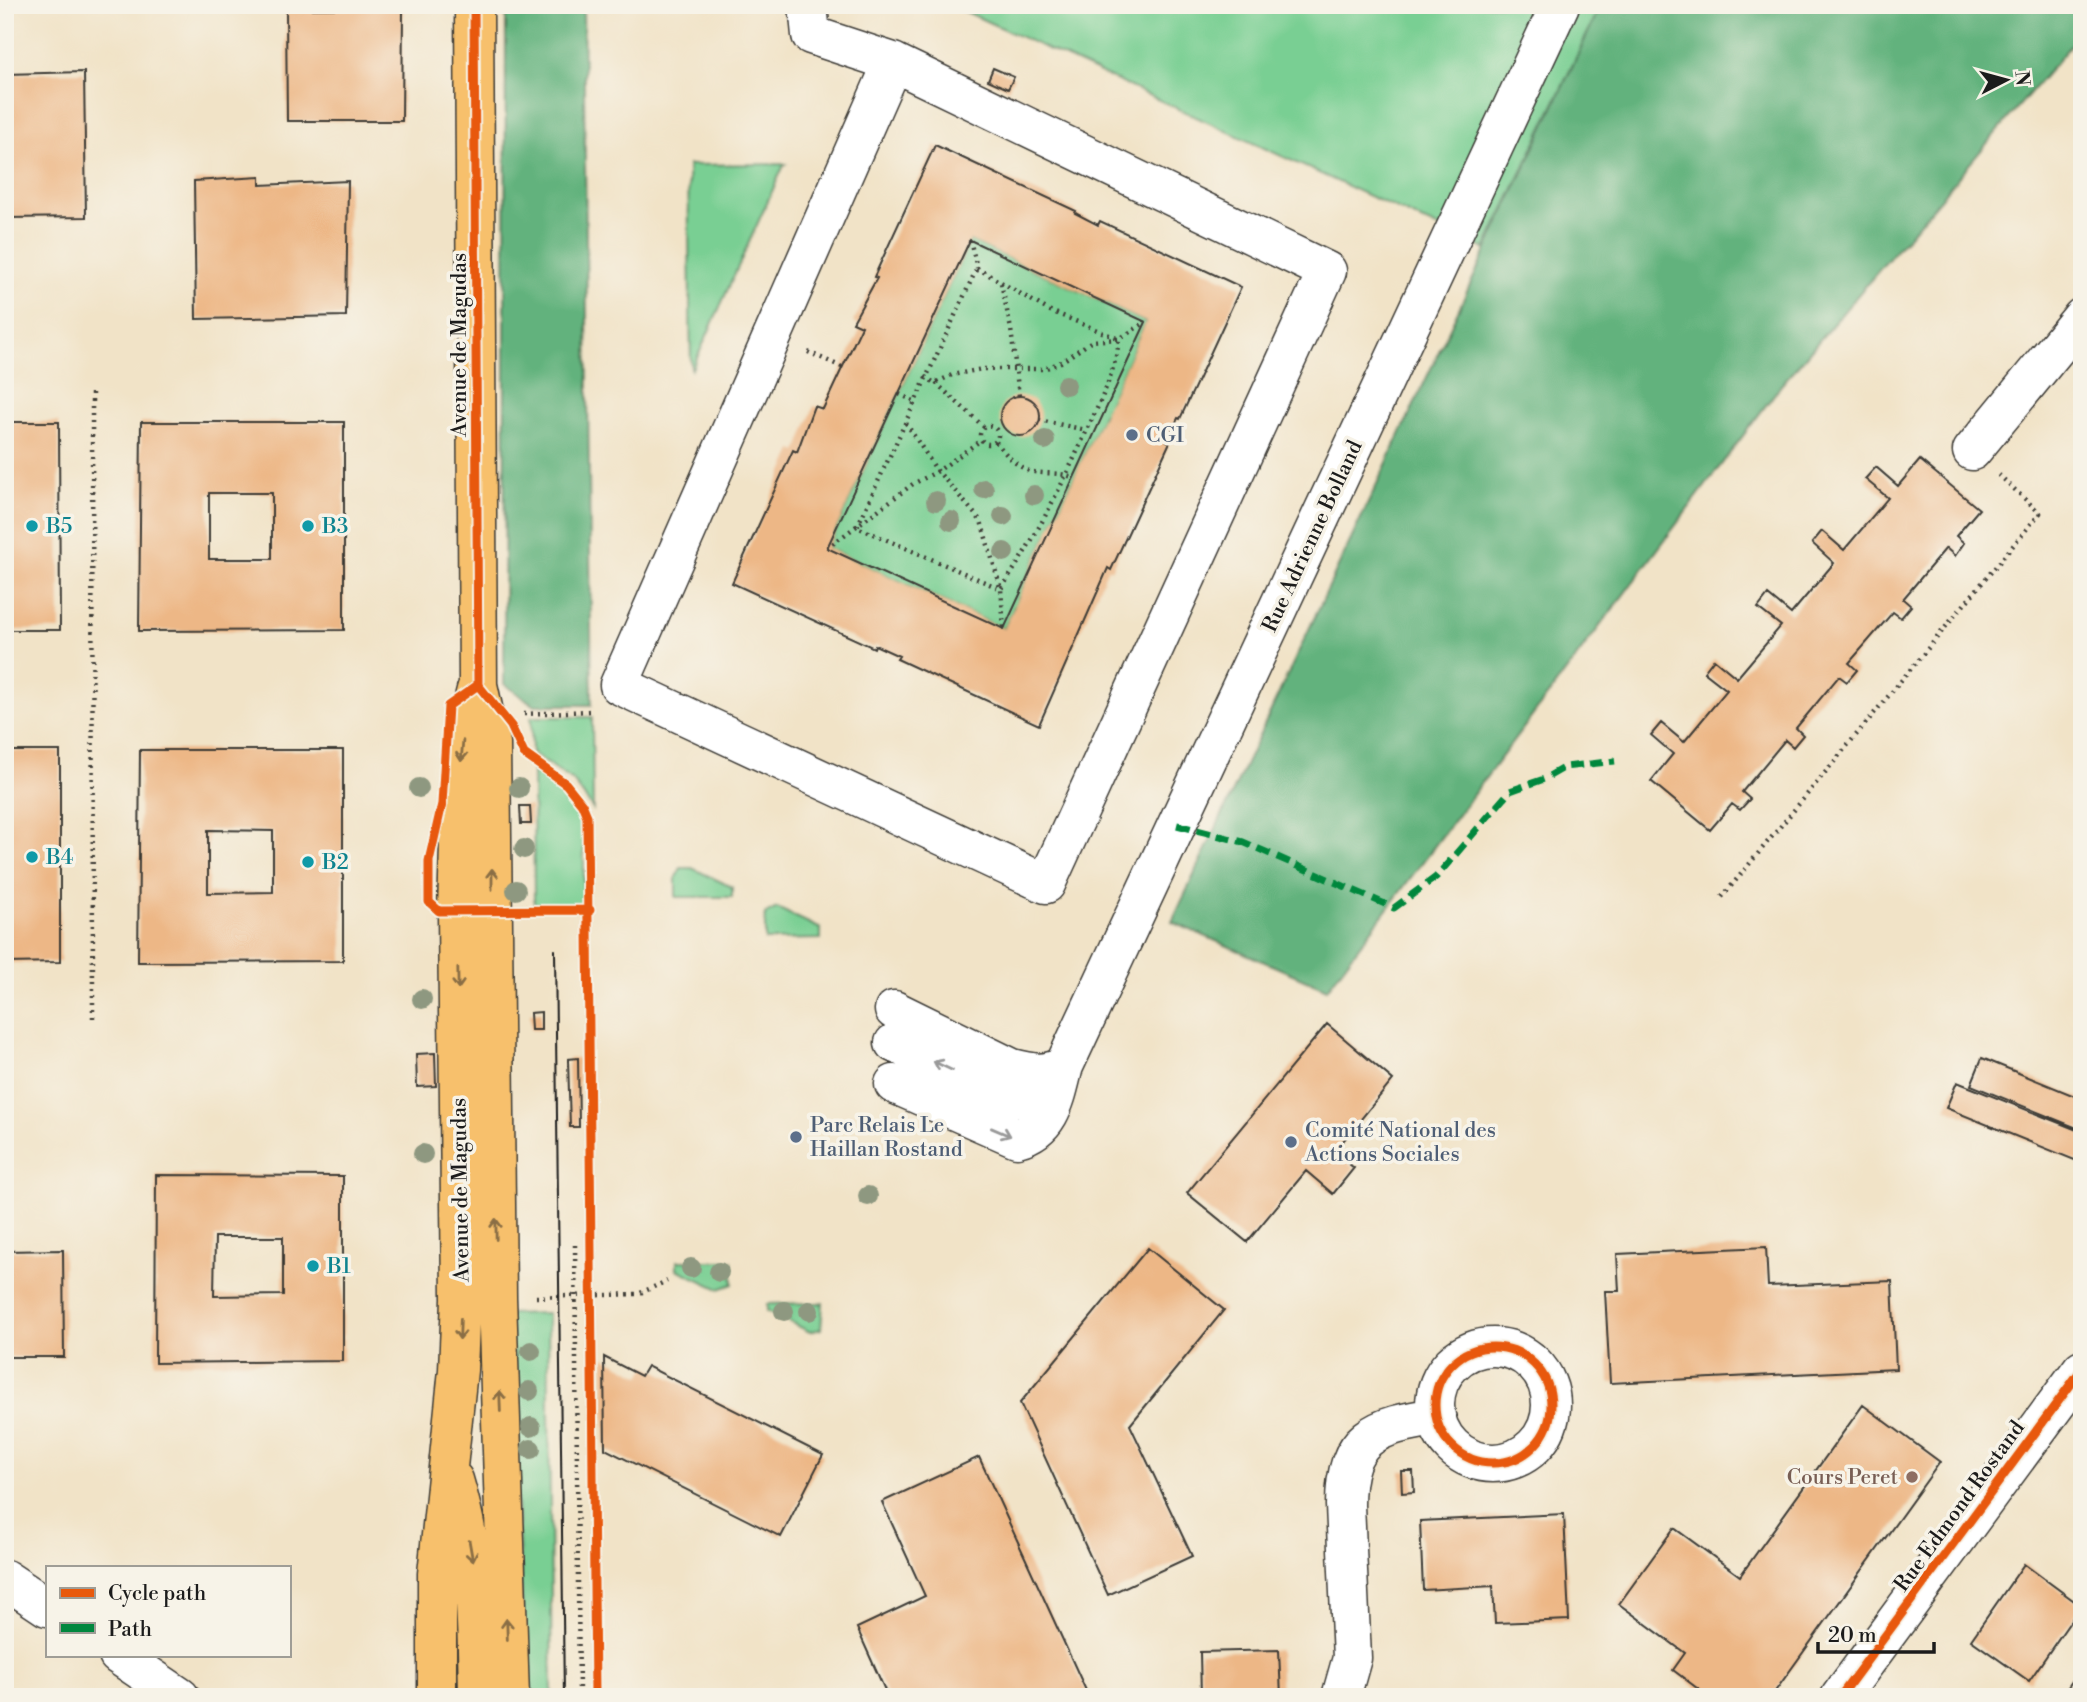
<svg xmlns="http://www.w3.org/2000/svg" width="2087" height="1702" viewBox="0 0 2087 1702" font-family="'Libre Bodoni',serif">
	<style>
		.green { fill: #79cf93; stroke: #4a7658; stroke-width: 2 }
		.forest { fill: #62b27d; stroke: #3f674c; stroke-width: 2 }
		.building { fill: #edb786; fill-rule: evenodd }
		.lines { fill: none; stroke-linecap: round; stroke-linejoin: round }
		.minor-casing { stroke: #3c3a36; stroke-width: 41 }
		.major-casing { stroke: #3c3a36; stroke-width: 41 }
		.path { stroke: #3c3a36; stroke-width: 4.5; stroke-dasharray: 2 5; stroke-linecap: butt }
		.minor { stroke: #fff; stroke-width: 38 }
		.major { stroke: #f7c06c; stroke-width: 38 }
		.tram { stroke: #1c1c1c; stroke-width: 2 }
		.quiet { stroke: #00873e; stroke-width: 7; stroke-dasharray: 14 7; stroke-linecap: butt }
		.cycleway-casing { stroke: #f7f3e8; stroke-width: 13 }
		.cycleway { stroke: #e8590c; stroke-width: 9 }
		.tree { fill: #8e9880 }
		.oneway { stroke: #8a6e44 }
		.oneway2 { stroke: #999 }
		.service-dot { fill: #5c6f8a; stroke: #f7f3e8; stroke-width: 2.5 }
		.culture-dot { fill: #0f9aa8; stroke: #f7f3e8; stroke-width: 2.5 }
		.education-dot { fill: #8d6e63; stroke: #f7f3e8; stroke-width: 2.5 }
		.labels { text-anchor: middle; stroke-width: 7; stroke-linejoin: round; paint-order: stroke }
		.street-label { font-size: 21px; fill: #1c1c1c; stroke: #f7f3e8 }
		.service-label { font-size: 21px; fill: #4e5e75; stroke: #f7f3e8; text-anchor: start }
		.culture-label { font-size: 21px; fill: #0d838f; stroke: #f7f3e8; text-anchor: start }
		.education-label { font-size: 21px; fill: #785e54; stroke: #f7f3e8; text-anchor: end }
	</style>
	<rect width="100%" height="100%" fill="#f7f3e8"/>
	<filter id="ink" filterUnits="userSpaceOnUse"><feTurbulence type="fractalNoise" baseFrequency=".0143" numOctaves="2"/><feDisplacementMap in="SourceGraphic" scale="14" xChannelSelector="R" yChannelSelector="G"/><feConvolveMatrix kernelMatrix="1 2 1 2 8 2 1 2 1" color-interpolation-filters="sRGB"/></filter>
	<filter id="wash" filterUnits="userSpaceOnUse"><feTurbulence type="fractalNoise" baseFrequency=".00686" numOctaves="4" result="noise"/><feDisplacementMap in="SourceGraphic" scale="28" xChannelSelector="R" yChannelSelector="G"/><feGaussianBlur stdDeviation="1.57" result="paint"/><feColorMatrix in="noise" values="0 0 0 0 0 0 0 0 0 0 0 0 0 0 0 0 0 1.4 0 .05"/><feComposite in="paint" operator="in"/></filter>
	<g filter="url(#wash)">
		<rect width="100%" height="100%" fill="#f1e3c7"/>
		<path class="green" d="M951,5H1601L1485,249Z
			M786,164L783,167L691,371L688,165Z
			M970,240L1146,322L1004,629L827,548Z
			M531,717H592L593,809L573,781L532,753Z
			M533,770C547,780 564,790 575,806C588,826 583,879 583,904H534Z
			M681,868H692L732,887V897H676V877Z
			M777,908L821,929V939L765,940V914Z
			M677,1261H732L733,1284L719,1289L677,1269Z
			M823,1303L821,1329L810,1332L767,1311V1304Z
			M548,1313L552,1697H527L507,1314Z"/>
		<path class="forest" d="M506,5H583L592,705H534L504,684Z
			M1601,5H2082V32L1782,384L1327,989L1172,922Z"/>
		<g id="blocks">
			<path class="building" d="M403,8L402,121H287L286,9Z
				M993,68L1014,77L1008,89L988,80Z
				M84,72L86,217L5,218V74Z
				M935,145L1076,211L1075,213L1098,225L1100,221L1241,287L1180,419L1178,418L1167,441L1170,442L1111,570L1108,568L1039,725L897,659L899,656L875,645L874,648L732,583L793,450L797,452L814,406L823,409L862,326L853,322L877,278L874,277ZM970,240L1146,322L1004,629L827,548Z
				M260,177V185L348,181L346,316L196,319L194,181Z
				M1000 416a20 20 0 1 1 40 0a20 20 0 1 1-40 0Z
				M5,422H59L60,630H5Z
				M141,422H344V630L139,631ZM209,493H272V559H209Z
				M1920,460L1979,509L1956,536L1964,543L1955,556L1946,548L1903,599L1911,606L1901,618L1893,612L1849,663L1857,670L1847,682L1839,676L1796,728L1803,735L1793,747L1785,740L1742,792L1750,799L1740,810L1732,804L1710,830L1651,781L1673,754L1651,735L1661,723L1684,742L1727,690L1704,672L1714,659L1737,678L1781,626L1758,608L1768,595L1791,614L1834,563L1812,543L1822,531L1844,550L1888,498L1865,479L1876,467L1898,486Z
				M140,750H343V961L138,962ZM208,830L273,831V892L208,893Z
				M5,751H60V962L5,963Z
				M520,806H530L531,824H521Z
				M541,1012V1030H531L530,1013Z
				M1327,1024L1393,1080L1334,1152L1354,1168L1333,1194L1306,1171L1247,1242L1187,1193Z
				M435,1053L436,1086L417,1087L416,1054Z
				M578,1058L579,1127H570L568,1059Z
				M1982,1058L2082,1099V1130L1971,1085Z
				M1957,1082L2082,1132V1163L1946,1108Z
				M156,1175L343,1176V1361L155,1363ZM215,1237H283V1295L214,1296Z
				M1766,1247L1768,1286L1892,1281L1896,1369L1610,1383L1605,1291H1619L1617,1254Z
				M1148,1248L1224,1310L1130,1425L1192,1556L1108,1595L1020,1403Z
				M63,1250L64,1357H5V1251Z
				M604,1357L641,1376L647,1366L823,1455L781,1537L605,1449Z
				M1863,1405L1940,1462L1771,1697H1709L1673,1670L1685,1653L1619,1604L1674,1528L1740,1576Z
				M979,1457L1089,1697H888L857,1628L925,1596L882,1502Z
				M1401,1471H1413L1414,1492L1402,1493Z
				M1564,1514L1569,1620L1495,1623L1493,1586L1423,1590L1420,1521Z
				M2024,1564L2081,1606L2029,1681L1971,1640Z
				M1279,1650L1281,1697H1201L1200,1652Z
				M2082,1667V1697H2081L2068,1687Z"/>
		</g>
	</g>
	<g filter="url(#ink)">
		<use href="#blocks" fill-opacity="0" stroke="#3c3a36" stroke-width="2"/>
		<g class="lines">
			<defs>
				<path id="minor" d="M808,5L811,35L893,62L1327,271L1046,884L619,685L893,62
					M1972,451L2082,317
					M894,1010L1012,1068C1032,1073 1045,1076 1064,1066
					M894,1043L1014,1098C1039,1101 1049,1085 1064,1066
					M894,1084L1017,1138C1052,1129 1056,1097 1064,1066L1560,5
					M1435 1405a58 58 0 1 1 116 0a58 58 0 1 1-116 0Z
					M5,1579L47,1607
					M118,1655L180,1697
					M1341,1697L1352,1658L1345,1505C1345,1436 1375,1426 1436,1417
					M1840,1697L2082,1369"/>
				<path id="major" d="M474,5L478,685L491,744L497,1297L510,1697
					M454,1480C476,1552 477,1623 478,1697
					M437,1697V1574L458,1370L461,1299L457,912L462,745L476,690"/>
			</defs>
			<use href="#minor" class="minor-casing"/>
			<use href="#major" class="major-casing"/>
			<path class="path" d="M970,240L977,268
				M977,268L1048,310L1119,339C1115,375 1098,405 1083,439C1059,491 1034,541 1001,589L857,527Z
				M1001,283L1011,329L1019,396
				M808,352L842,367
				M925,377L935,383L952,375L982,369H1044L1061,362L1092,341L1119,339L1146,322
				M936,383L984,427
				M92,393L93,1019
				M899,394L914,401
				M1039,420L1086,430
				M906,423L935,468L981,521L1001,589L1004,629
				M980 435a9 9 0 1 1 18 0a9 9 0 1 1-18 0Z
				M996,442C1005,453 1015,466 1030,471C1044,475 1060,471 1074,478
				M827,548L913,484L938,471L981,440
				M524,714L590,711
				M1722,897L2040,513L1999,475
				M575,1245L579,1697
				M536,1297L638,1294L667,1281"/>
			<use href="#minor" class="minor"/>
			<use href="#major" class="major"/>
			<path class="tram" d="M555,950L564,1697"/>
			<path class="quiet" d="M1177,825L1243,842L1394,908L1436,877L1510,791L1544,779L1565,767L1615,761"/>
			<defs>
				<path id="cycleway" d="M474,5L478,685
					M478,685L511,726L524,754L566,784L582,804L587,816L595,1697
					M478,685L448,706L442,804L429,861V902L439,911L590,910
					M1435 1405a58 58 0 1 1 116 0a58 58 0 1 1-116 0Z
					M1840,1697L2082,1369"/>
			</defs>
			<use href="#cycleway" class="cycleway-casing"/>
			<use href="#cycleway" class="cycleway"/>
		</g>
		<g class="tree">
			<circle cx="1066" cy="385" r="10"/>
			<circle cx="1045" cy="440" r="10"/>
			<circle cx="984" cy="489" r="10"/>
			<circle cx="1034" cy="495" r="10"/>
			<circle cx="936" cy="501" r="10"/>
			<circle cx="1003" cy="516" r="10"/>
			<circle cx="951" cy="521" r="10"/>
			<circle cx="1004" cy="552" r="10"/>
			<circle cx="419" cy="788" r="10"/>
			<circle cx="519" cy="788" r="10"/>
			<circle cx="524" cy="849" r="10"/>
			<circle cx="516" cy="890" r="10"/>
			<circle cx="422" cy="999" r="10"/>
			<circle cx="423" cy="1154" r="10"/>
			<circle cx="868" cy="1196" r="10"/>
			<circle cx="691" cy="1268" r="10"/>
			<circle cx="719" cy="1272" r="10"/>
			<circle cx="784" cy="1311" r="10"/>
			<circle cx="809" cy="1311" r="10"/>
			<circle cx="531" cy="1351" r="10"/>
			<circle cx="529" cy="1391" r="10"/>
			<circle cx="531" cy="1427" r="10"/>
			<circle cx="531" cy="1449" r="10"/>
		</g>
		<defs><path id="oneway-shaft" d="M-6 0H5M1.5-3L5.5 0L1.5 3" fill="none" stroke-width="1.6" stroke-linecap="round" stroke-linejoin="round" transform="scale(1.75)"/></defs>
		<g class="oneway">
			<use href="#oneway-shaft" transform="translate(462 751) rotate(95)"/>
			<use href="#oneway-shaft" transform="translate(492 879) rotate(-90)"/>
			<use href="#oneway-shaft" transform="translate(458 979) rotate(89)"/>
			<use href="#oneway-shaft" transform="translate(496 1229) rotate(-91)"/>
			<use href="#oneway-shaft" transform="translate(460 1329) rotate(92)"/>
			<use href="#oneway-shaft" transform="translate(500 1401) rotate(-92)"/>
			<use href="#oneway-shaft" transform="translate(471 1551) rotate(80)"/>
			<use href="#oneway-shaft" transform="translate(507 1629) rotate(-92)"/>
		</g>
		<g class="oneway2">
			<use href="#oneway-shaft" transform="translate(943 1066) rotate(-155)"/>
			<use href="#oneway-shaft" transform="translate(1001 1132) rotate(23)"/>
		</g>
	</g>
	<g class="service-dot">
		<circle cx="1132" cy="435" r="7"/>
		<circle cx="796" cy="1137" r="7"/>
		<circle cx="1291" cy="1142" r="7"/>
	</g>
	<g class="culture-dot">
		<circle cx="32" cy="526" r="7"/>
		<circle cx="308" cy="526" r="7"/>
		<circle cx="32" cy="857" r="7"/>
		<circle cx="308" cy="862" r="7"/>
		<circle cx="313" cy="1266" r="7"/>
	</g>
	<circle class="education-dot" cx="1912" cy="1477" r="7"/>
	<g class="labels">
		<g class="street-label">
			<text transform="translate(459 345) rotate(-90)" y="7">Avenue de Magudas</text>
			<text transform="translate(1312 536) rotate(-65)" y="7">Rue Adrienne Bolland</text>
			<text transform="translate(460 1190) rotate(-91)" y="7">Avenue de Magudas</text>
			<text transform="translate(1959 1506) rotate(-54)" y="7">Rue Edmond Rostand</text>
		</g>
		<g class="service-label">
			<text x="1146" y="442">CGI</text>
			<text x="810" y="1132">Parc Relais Le<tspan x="810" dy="24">Haillan Rostand</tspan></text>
			<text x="1305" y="1137">Comité National des<tspan x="1305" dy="24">Actions Sociales</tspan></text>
		</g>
		<g class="culture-label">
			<text x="46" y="533">B5</text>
			<text x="322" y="533">B3</text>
			<text x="46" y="864">B4</text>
			<text x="322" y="869">B2</text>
			<text x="327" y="1273">B1</text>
		</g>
		<g class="education-label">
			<text x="1898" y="1484">Cours Peret</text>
		</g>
	</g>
	<rect width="2087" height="1702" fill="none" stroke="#f7f3e8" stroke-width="28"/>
	<rect x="46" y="1566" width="245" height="91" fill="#f7f3e8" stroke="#9f9d96" stroke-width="2"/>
	<rect x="60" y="1588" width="35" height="10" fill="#e8590c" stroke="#9f9d96" stroke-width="2"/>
	<text x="108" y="1600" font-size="21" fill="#1c1c1c">Cycle path</text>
	<rect x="60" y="1623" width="35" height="10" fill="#00873e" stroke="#9f9d96" stroke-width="2"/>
	<text x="108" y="1636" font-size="21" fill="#1c1c1c">Path</text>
	<g transform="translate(2006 80) rotate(84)" stroke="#f7f3e8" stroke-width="5" paint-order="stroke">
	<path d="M0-5L12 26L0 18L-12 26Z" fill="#1c1c1c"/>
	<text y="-10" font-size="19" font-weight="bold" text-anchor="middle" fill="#1c1c1c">N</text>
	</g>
	<path d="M1818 1642v10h116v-10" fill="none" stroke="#1c1c1c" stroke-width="3.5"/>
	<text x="1828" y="1642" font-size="21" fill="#1c1c1c" stroke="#f7f3e8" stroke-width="5" paint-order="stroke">20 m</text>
</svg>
